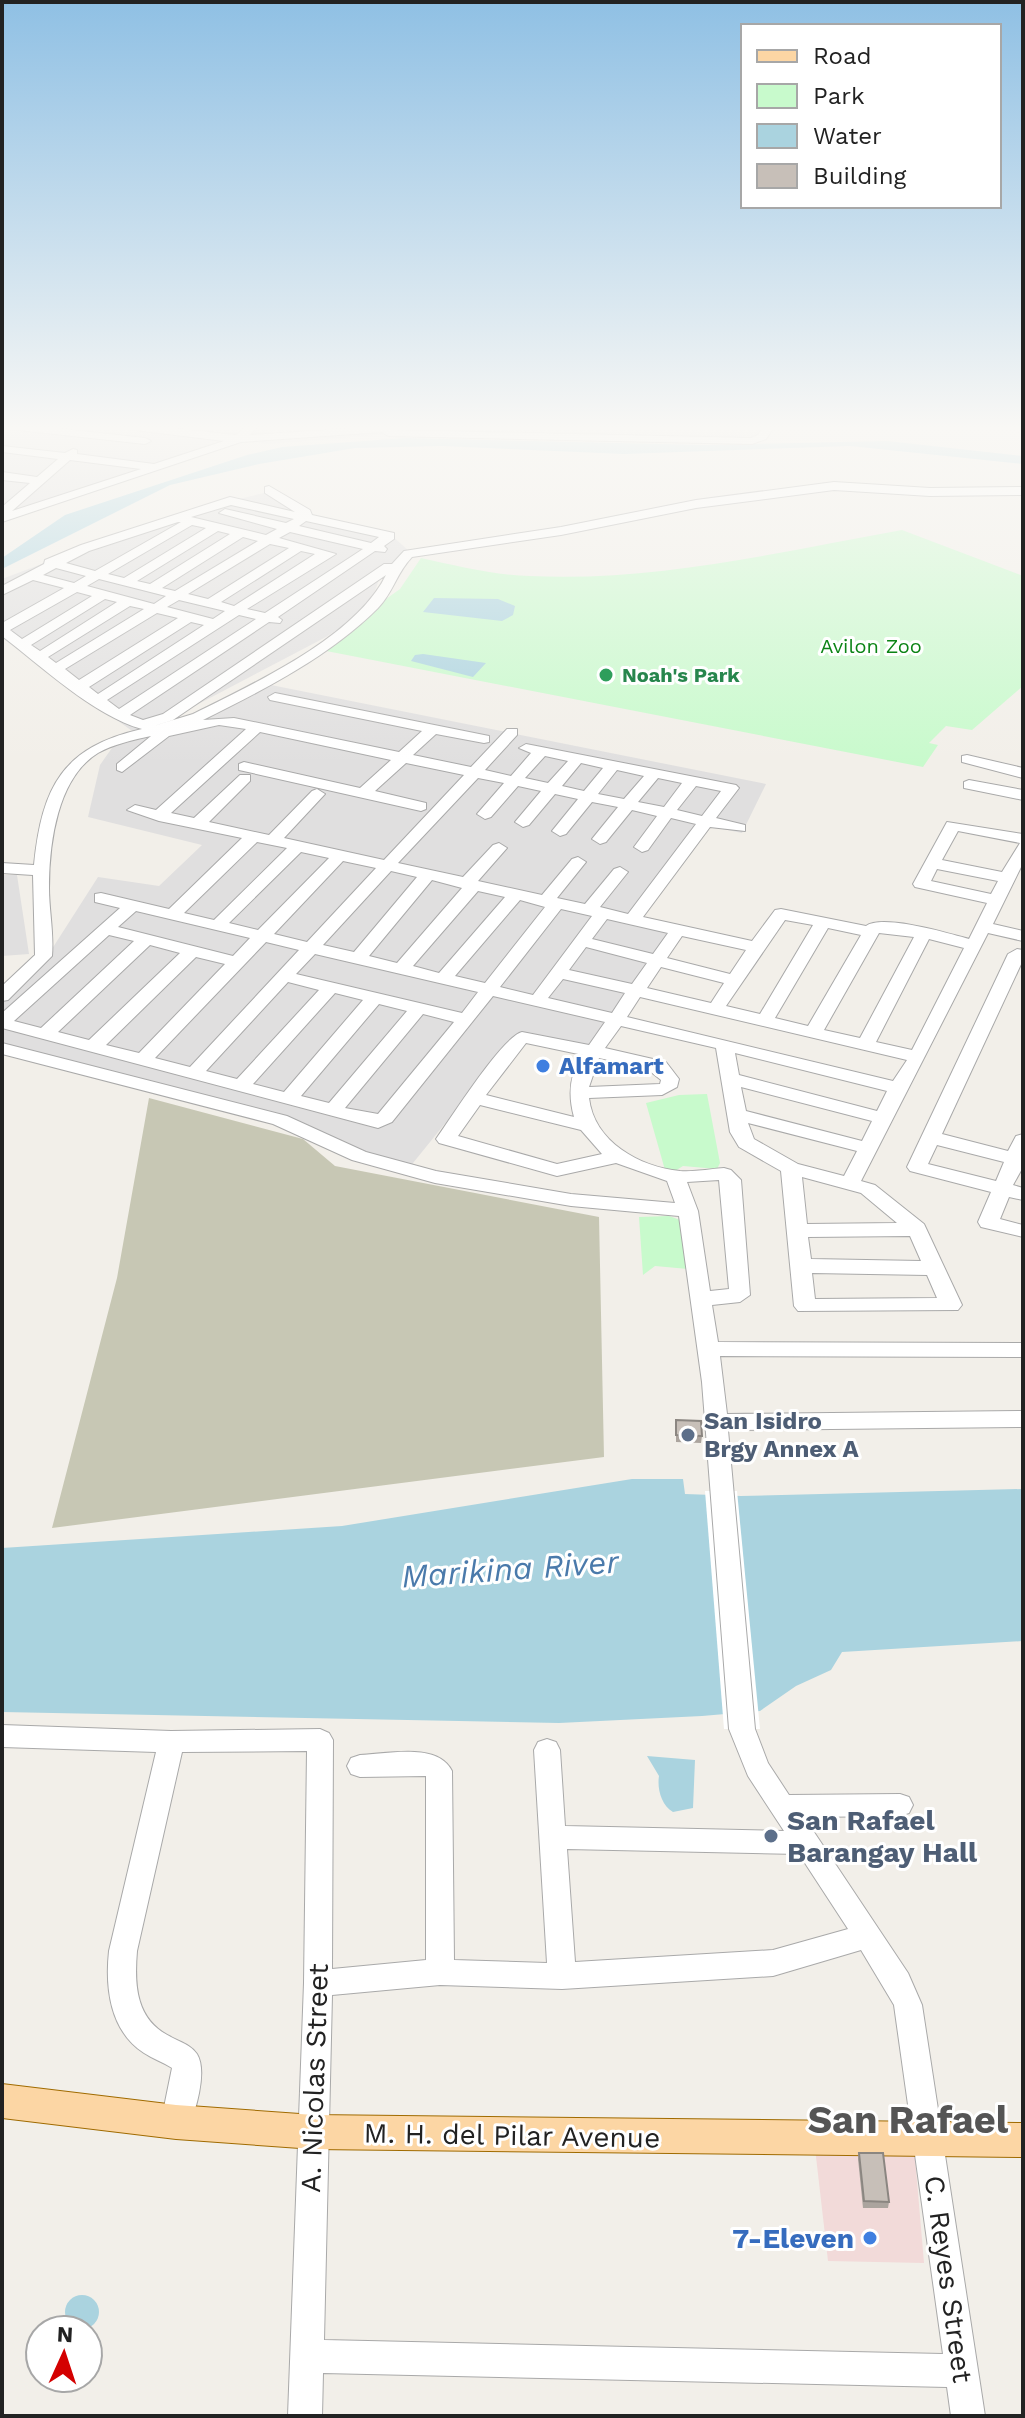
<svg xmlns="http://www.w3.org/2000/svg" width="1025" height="2418" viewBox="0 0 1025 2418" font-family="'Work Sans',sans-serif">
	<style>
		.residential { fill: #e0dfdf }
		.commercial { fill: #f2dad9 }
		.construction { fill: #c7c7b4 }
		.park { fill: #c8facc }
		.water { fill: #aad3df }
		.pier { fill: #fff }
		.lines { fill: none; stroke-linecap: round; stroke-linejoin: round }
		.minor-casing { stroke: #a9a9a9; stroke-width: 2 }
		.major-casing { stroke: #a06b00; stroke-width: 2 }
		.minor { fill: #fff; fill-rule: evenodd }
		.major { fill: #fcd6a4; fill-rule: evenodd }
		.wall { fill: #aba49e }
		.building { fill: #c7bfb8; stroke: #8b8681; stroke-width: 2 }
		.leisure-dot { fill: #2e9e5b; stroke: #fff; stroke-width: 3 }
		.shop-dot { fill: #3f7fe0; stroke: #fff; stroke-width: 3 }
		.service-dot { fill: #5c6f8a; stroke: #fff; stroke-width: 3 }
		.labels { text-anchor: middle; stroke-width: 6; stroke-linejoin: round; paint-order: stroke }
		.far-park-label { font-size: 20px; fill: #0c8416; stroke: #fff }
		.far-leisure-label { font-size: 20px; font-weight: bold; fill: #27864d; stroke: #fff; text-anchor: start }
		.shop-label { font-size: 24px; font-weight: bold; fill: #366cbe; stroke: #fff; text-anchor: start }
		.service-label { font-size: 24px; font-weight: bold; fill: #4e5e75; stroke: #fff; text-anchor: start }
		.near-service-label { font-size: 28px; font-weight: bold; fill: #4e5e75; stroke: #fff; text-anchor: start }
		.near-street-label { font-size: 28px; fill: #222; stroke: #fff }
		.near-shop-label { font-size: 28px; font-weight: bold; fill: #366cbe; stroke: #fff; text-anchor: end }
		.near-water-label { font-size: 32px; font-style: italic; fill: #4a7aab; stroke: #fff }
		.near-district-label { font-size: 38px; font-weight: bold; fill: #555; stroke: #fff }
	</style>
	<rect width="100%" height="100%" fill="#f2efe9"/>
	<path class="residential" d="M2,426H772L765,440L378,435L269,444L242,441L78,494L2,523Z
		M264,493L307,514L390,534L409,551L382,572L368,609L326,637L187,710L173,723L135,733L2,638V579L171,515Z
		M266,684L766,784L742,833L708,826L640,916L689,929L591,1050L518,1033L409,1168L361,1155L315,1132L2,1047V994L50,952L98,877L159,886L202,845L88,817L100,765L114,745L205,722L209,716Z
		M2,875H17L29,954L2,956Z"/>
	<path class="commercial" d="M914,2146L924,2263L828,2261L815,2148Z"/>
	<path class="construction" d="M149,1098L303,1139L335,1166L599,1217L604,1457L52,1528L117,1278Z"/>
	<path class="park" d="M902,530L1023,576V686L972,730L946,726L929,743L938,745L923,767L316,649L400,589L421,558C457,566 494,575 530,576C656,582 779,552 902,530Z
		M707,1094L720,1163L717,1169L683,1166L675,1171L665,1170L646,1103L679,1095Z
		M669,1216L683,1221L688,1269L655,1266L643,1275L639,1217Z"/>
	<path class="water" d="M405,438L705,445L887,441L1023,456V464L850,446L624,454L442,446L355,448L259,464L170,485L2,569V558L65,515L247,455L282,447Z
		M434,598L498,599L515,606L513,615L502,621L423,612Z
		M423,654L486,663L473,677L411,661L415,655Z
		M632,1479H683L685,1494L741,1496L1023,1489V1641L842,1652L831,1670L796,1686L760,1711L702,1716L559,1723L2,1712V1548L342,1526Z
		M647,1756L695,1760L693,1808L673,1812C661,1805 657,1788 659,1776Z
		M65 2312a17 17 0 1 1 34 0a17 17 0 1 1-34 0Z"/>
	<path class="pier" d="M705,1491H737L760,1729H724Z"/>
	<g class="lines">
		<defs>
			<path id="minor" d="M3,426H36L145,438L151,441L145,444L9,429Z
				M121,426H152L236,435L246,426H258L250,435L388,426L391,430L751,438L758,435L764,426H775L766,439L752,444L388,436L382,432L241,442L2,522V507L30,483L2,480V472L37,477L58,459L2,452V446L65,453L73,449L77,450V454L154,464L224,441L126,429ZM70,460L141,469L12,511Z
				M834,482L930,488L1023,487V495L930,496L834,490L696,508L561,535L412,557C397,572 393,593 378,608C330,656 264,690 203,720L234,718L399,752L422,731L270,700L268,697L275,693L489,736V742L484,743L436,734L413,755L471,767L507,729H517V735L485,770L511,776L531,753L519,748L526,744L736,785L739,788L716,818L745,825V831L710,827L643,917L752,941L775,910L781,909L866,926C883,914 947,933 969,939L987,903L915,887L913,884L947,822L1023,834V863L993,924L1023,931V941L988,933L861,1181L875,1185L924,1224L962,1305L958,1310L798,1311L794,1306L781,1171L739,1147L730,1132L716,1048L621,1026L605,1048L666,1062L679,1079L677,1087L662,1095L589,1098C594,1142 640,1167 680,1171C694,1172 710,1169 724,1168L731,1170L741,1180L750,1295L740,1302L712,1305L718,1342L1023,1343V1357L720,1356L727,1414L1023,1411V1427L728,1430L755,1729L768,1763L789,1795L900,1794L909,1797L913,1805L909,1813L900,1816L804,1817L908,1973L922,2005L985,2416H951L947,2387L323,2373L322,2416H288L304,1983L307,1751L182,1752L137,1951C134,1986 136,2020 171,2037C180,2042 191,2045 197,2054C208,2072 195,2113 187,2132L176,2136L165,2132L161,2122L172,2068C163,2062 153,2059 144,2053C110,2031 105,1988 109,1951L156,1752L2,1747V1725L171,1731L320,1729L329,1733L333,1740L332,1969L426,1960V1776L360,1777L351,1774L347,1766L351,1758L360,1755C387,1754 438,1742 452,1771L454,1960L547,1963L534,1750L538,1742L547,1739L556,1742L560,1750L565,1826L784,1831L748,1776L729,1729L702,1382L679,1216L571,1206L435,1183L352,1160L273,1124L2,1054V1043L287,1116L366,1152L436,1171L571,1194L675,1203L667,1181L616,1163L557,1176L439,1143L436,1139C451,1118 502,1037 522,1032L589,1045L605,1022L493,996L392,1122L378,1128L2,1028V1013L120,908L95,902V894L101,893L169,909L242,838L159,821L127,810L135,805L156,810L246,729L219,725L169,736L122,772L117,770V764L151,736C133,740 114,744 98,753C57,778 49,844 49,888C49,911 54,933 52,956L8,1000L2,1001V986L35,955L33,875L2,873V863L34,865C42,786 63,747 142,729C94,716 40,665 2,636V623L64,588L33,580L2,595V586L44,564L45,560L81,545L230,497L295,512L265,493V487L269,486L310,510L312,515L394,533V539L384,546L387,549L385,552L375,551L278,617L282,620L280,623L269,622L130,715L143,720L163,714L384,564H392L404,551L561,527L696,500ZM231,505L294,519L286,523L225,509L219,513L277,529L266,535L191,517ZM306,521L379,537L371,543L299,526ZM178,522H181L95,571L66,563L89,551ZM192,525L206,528L124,578L108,574ZM218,531L230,534L150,584L137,581ZM290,532L363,549L265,613L247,609L336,554L279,538ZM243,537L258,541L175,591L162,588ZM270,544L289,548L208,599L188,594ZM301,551L315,554L234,606L221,602ZM56,568L86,576L74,583L43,575ZM386,575C356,637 253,684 193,714L147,728L173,720ZM99,579L166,596L154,604L87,586ZM77,592L92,596L22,639L10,630ZM105,599L117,602L40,651L31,645ZM179,600L225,611L213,619L167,607ZM130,606L144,609L56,663L48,657ZM157,613L178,618L79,680L65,669ZM239,615L256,619L119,709L107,700ZM191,622L204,625L98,694L89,687ZM260,732L391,760L360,788L244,762L239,764V770L421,811L426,809V803L375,791L406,763L464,775L384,860L284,838L325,794L317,789L312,791L269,835L209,822L250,781V775H240L194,818L171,813ZM545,756L568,761L548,783L525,778ZM581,763L603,768L584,791L562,786ZM617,770L644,776L624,799L598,794ZM478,778L504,783L477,814L485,819L491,817L518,786L541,791L515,822L523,827L529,825L555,794L578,799L552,831L560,836L566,834L592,802L618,807L592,839L600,844L606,842L632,810L657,816L634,847L642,852L648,850L671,818L696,824L628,914L600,907L628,872L620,867L614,869L585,904L557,898L586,862L578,857L572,859L542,895L478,881L507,848L499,843L493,845L463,877L398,863ZM658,778L682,783L664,807L638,802ZM696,786L721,791L702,816L677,810ZM958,831L1020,843L1002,872L942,860ZM257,842L287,848L214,920L184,913ZM301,852L329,858L258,930L229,923ZM343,861L376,868L307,942L274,934ZM937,869L998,881L991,894L931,881ZM391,871L417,877L354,952L323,945ZM432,880L462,888L397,963L369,956ZM478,891L505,897L439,973L413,966ZM520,900L545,907L485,983L455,976ZM561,909L592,916L533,995L500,987ZM136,911L250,938L233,956L118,927ZM607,919L668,933L653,954L592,939ZM785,920L813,925L760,1014L726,1006ZM828,928L861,935L808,1026L775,1018ZM879,933L914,937L860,1038L824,1030ZM109,935L134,941L41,1028L14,1021ZM682,936L746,950L730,974L667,958ZM929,939L964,948L912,1050L876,1042ZM266,942L299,950L190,1067L155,1058ZM150,945L180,953L89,1040L58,1032ZM586,947L647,963L632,984L569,970ZM315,954L478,992L462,1013L296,974ZM196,957L225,964L139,1053L106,1045ZM661,967L724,983L711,1003L647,988ZM563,979L625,993L612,1013L548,998ZM288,982L319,990L237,1079L206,1071ZM335,993L363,1000L284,1092L253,1084ZM640,997L907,1060L893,1081L627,1017ZM379,1004L407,1011L329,1103L301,1096ZM423,1014L454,1022L378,1114L345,1108ZM526,1043L583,1055C569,1074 568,1095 574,1117L486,1095ZM735,1053L887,1091L877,1111L739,1075ZM599,1058L646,1068L661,1080L660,1084L589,1087ZM741,1087L872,1121L862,1141L746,1111ZM480,1105L581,1130L602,1154L557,1164L458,1136ZM748,1123L857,1151L844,1176L798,1164L754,1139ZM802,1177L861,1193L897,1223L807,1224ZM719,1180L729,1289L710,1291L698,1211L687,1182ZM910,1236L921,1261L811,1259L808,1237ZM812,1273L927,1275L937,1298L815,1299ZM567,1849L799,1854L848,1929L773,1950L575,1962ZM861,1950L894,2005L943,2354L324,2340L332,1995L440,1985L562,1989L773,1976Z
				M967,755L1023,768V778L962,762V756Z
				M969,780L1023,790V800L964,788V782Z
				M1017,949L1023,950V960L942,1134L1008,1151L1016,1136L1023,1134V1167L1013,1185L1023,1188V1200L1009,1197L1000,1219L1023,1225V1237L981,1227L978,1222L991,1192L910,1171L907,1167L1008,954ZM937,1145L1004,1162L996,1181L928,1164Z"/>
			<path id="major" d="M2,2084L176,2105L314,2115L1023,2123V2157L314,2149L176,2139L2,2118Z"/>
		</defs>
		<use href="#minor" class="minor-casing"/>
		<use href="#major" class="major-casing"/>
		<use href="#minor" class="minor"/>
		<use href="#major" class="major"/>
	</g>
	<path class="wall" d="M676,1420L702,1436L701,1443L676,1442Z
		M859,2153L889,2202L888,2208H863L858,2159Z"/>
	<path class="building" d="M676,1420L701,1421L702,1436L676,1435Z
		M859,2153H883L889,2202L864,2201Z"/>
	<linearGradient id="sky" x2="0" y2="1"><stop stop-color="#8fc0e4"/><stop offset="0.56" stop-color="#f9f8f5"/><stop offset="1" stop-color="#f9f8f5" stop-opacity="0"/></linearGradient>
	<rect width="1025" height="764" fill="url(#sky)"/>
	<circle class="leisure-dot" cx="606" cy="675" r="8"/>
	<g class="shop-dot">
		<circle cx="543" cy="1066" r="8"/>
		<circle cx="870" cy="2238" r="8"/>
	</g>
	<g class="service-dot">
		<circle cx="688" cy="1435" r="8"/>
		<circle cx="771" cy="1836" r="8"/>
	</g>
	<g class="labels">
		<g class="far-park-label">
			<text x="871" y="653">Avilon Zoo</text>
		</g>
		<g class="far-leisure-label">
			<text x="622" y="682">Noah's Park</text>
		</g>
		<g class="shop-label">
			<text x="559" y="1074">Alfamart</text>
		</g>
		<g class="service-label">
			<text x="704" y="1429">San Isidro<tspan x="704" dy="28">Brgy Annex A</tspan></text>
		</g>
		<g class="near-service-label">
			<text x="787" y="1830">San Rafael<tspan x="787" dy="32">Barangay Hall</tspan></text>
		</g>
		<g class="near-street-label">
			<text transform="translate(314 2078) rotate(-88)" y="10">A. Nicolas Street</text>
			<text transform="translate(512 2135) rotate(1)" y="10">M. H. del Pilar Avenue</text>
			<text transform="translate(949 2279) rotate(82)" y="10">C. Reyes Street</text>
		</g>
		<g class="near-shop-label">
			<text x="854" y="2248">7-Eleven</text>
		</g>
		<g class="near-water-label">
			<text transform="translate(510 1569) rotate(-4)" y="11">Marikina River</text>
		</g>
		<g class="near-district-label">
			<text x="908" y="2133">San Rafael</text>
		</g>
	</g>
	<rect width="1025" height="2418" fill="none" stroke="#222222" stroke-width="8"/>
	<rect x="741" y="24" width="260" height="184" fill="#ffffff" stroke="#a7a7a7" stroke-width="2"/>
	<rect x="757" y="50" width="40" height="12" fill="#fcd6a4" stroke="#a7a7a7" stroke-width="2"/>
	<text x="813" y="64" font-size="24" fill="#222222">Road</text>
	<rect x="757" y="84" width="40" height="24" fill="#c8facc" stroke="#a7a7a7" stroke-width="2"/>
	<text x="813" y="104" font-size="24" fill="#222222">Park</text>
	<rect x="757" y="124" width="40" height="24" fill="#aad3df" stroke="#a7a7a7" stroke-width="2"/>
	<text x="813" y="144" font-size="24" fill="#222222">Water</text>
	<rect x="757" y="164" width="40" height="24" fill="#c7bfb8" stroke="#a7a7a7" stroke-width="2"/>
	<text x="813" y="184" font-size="24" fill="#222222">Building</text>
	<g transform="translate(64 2354) rotate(3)"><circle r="38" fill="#ffffff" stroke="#a7a7a7" stroke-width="2"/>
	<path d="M0-6L14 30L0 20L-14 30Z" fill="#d40000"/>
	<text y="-12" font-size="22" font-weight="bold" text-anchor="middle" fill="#222222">N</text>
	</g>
</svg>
